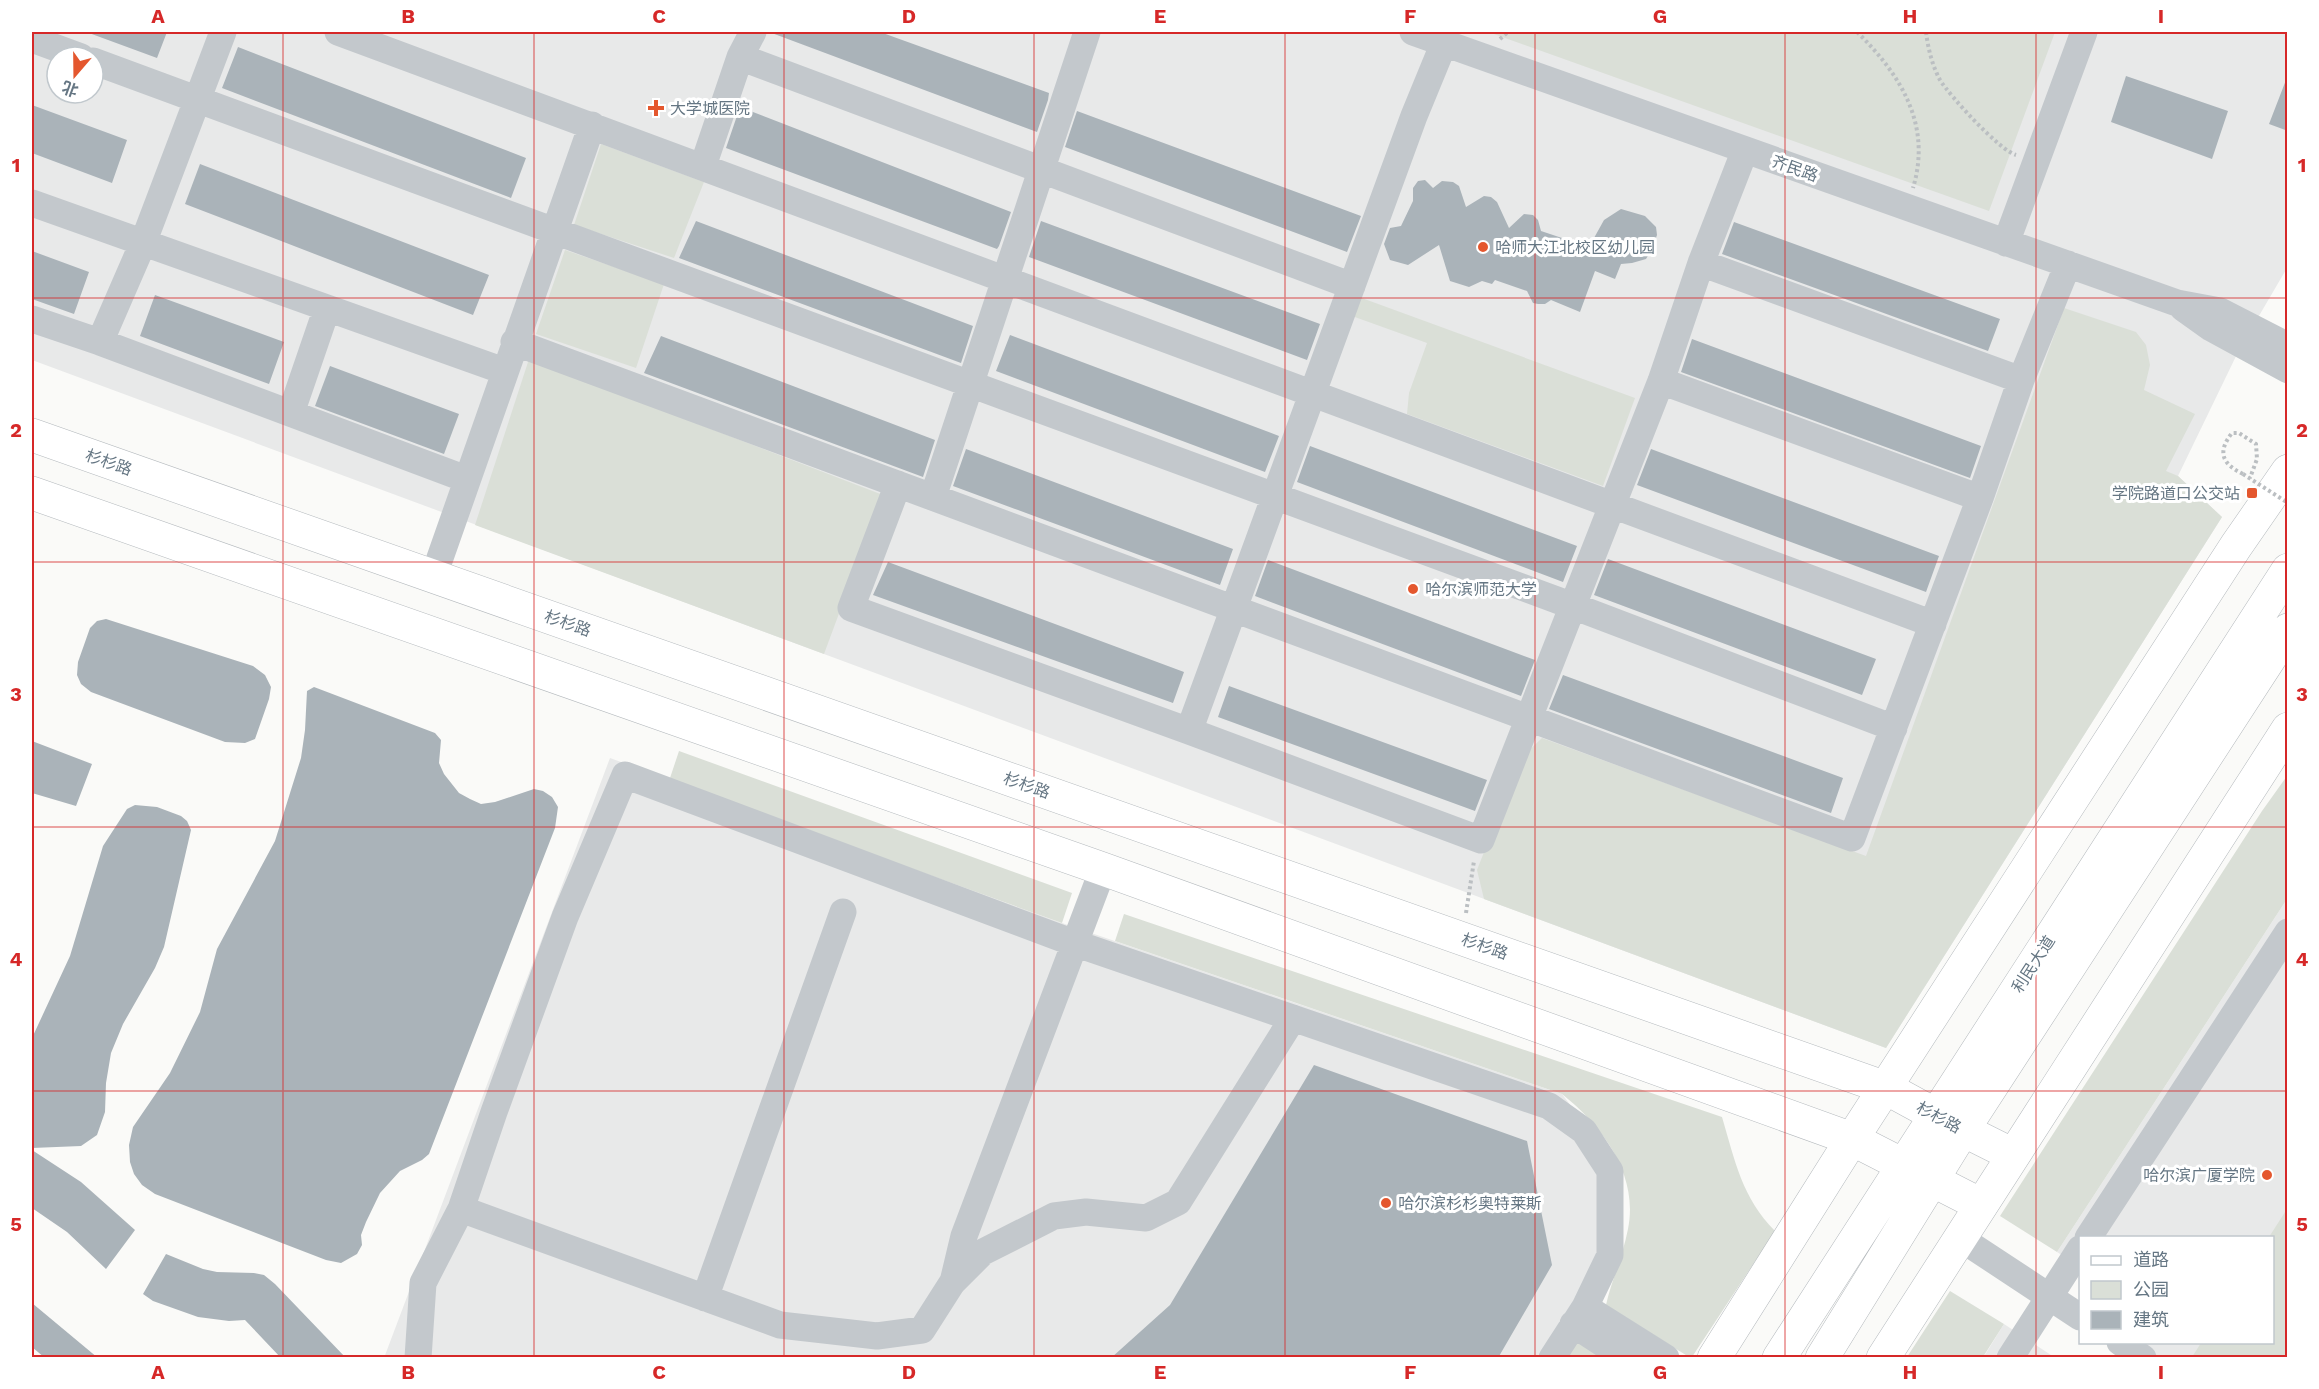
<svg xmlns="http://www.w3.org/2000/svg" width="2319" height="1389" viewBox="0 0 2319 1389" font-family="'Work Sans','Noto Sans SC',sans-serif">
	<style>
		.built { fill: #e8e9e9; fill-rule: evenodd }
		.green { fill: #dadfd7 }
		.building { fill: #aab3b9 }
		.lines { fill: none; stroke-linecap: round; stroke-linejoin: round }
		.major-casing { stroke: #b5babe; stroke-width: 34 }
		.highway-casing { stroke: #b4b9bd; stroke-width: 34 }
		.path { stroke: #bbbfc2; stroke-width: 4; stroke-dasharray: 3 3; stroke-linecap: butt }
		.minor { stroke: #c3c8cc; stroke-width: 27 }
		.major { stroke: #fff; stroke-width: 33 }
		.highway { stroke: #fff; stroke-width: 33 }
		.path-bridge { stroke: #bbbfc2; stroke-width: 4; stroke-dasharray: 3 3; stroke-linecap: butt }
		.grid { fill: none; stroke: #d62828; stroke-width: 1.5; stroke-opacity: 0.55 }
		.poi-dot { fill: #e4572e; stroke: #fff; stroke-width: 2 }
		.labels { text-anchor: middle; stroke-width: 6; stroke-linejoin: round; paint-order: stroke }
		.poi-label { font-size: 16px; fill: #657683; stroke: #fff; text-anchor: start }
		.street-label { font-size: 16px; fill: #657683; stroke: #fff }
		.neatline { fill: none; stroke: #d62828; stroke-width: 2 }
		.grid-label { font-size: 20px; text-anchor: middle; font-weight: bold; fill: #d62828 }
	</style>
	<rect width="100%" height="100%" fill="#fafaf8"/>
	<path class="built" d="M32,32H2287V268L2239,350L2178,476L2222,517L1886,1048L32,360ZM57,57H93V93H57Z
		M610,758L1062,923L1562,1094L1588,1129L1619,1185L1565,1357L384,1358Z
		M2287,899V1357H2129L2139,1343L2272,1342V1238H2080V1267L2057,1252Z
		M2004,1324L2054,1357L1983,1358Z"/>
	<path class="green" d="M1493,32H2055L1989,211L1494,34Z
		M601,144L704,182L674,258L574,225Z
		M565,250L664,284L636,368L536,334Z
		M1359,297L1635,398L1603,486L1407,414L1409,393L1427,343L1352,316Z
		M2064,308L2136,332L2146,345L2150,365L2144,390L2195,414L2166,471L2178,476L2222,517L1886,1048L1484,899L1477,870L1521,758L1542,738L1866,856Z
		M529,359L883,495L824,654L475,525Z
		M679,751L1072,893L1062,923L669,781Z
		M2287,776V899L2057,1252L2000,1216L2262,811Z
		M1124,914L1722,1117C1735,1161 1742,1198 1775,1231L1692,1357H1689L1606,1305C1612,1279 1623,1255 1628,1229C1639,1174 1602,1126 1562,1094L1115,941Z
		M2287,1209V1357H2192L2201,1343L2272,1342V1238L2269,1237Z
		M1950,1291L2004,1324L1983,1357H1907Z
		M1578,1336L1612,1358H1565Z"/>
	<path class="building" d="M90,32H167L157,58L89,33Z
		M769,32H880L1049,93L1048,100L1037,132Z
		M238,47L526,158L511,198L222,88Z
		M2126,76L2228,111L2212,159L2111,122Z
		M2286,80H2288V131L2269,124Z
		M32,105L127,140L112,183L32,153Z
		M740,107L1011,212L999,246L997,249L726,148Z
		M1077,111L1361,216L1347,252L1065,147Z
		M200,164L489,275L473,315L185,204Z
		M1425,180L1433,188L1442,181L1453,182L1459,186L1466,207L1484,196L1491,197L1497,202L1509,228L1524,214L1533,215L1538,220L1541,231L1589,247L1604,220L1621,209L1645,216L1656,227L1657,235L1652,249L1646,259L1632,263L1621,264L1615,279L1595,271L1580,312L1551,300L1545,304H1538L1533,303L1527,291L1495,280L1492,284L1482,281L1469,287L1450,281L1439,245L1408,265L1390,260L1384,244L1390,228L1401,226L1413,201V188L1418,181Z
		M696,221L973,326L961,363L679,258Z
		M1041,221L1320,324L1307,360L1029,257Z
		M1734,222L2000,319L1988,351L1722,254Z
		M32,251L89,272L74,314L32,299Z
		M155,295L284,342L269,384L140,336Z
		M1010,335L1279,436L1265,472L996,371Z
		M661,336L935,440L923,477L644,373Z
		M1692,339L1981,446L1970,478L1681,372Z
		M330,366L459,414L444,454L315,406Z
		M1310,446L1577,546L1563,582L1297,482Z
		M966,449L1233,549L1220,585L953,486Z
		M1651,449L1939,556L1926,592L1637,485Z
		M1608,559L1876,659L1862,695L1594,595Z
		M1268,560L1535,660L1521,696L1255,596Z
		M888,562L1184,672L1173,703L873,595Z
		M106,619L253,666L265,675L271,687L269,699L255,739L245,743L225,742L91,692L81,684L77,675L78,662L90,628L97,621Z
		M1563,675L1843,778L1831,813L1549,709Z
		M1229,686L1487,780L1475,811L1218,717Z
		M314,687L435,733L441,740L439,763L444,774L459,793L470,799L481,804L495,802L534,789L543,791L552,797L558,807L555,828L429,1154L422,1160L400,1171L380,1193L366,1222L361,1235L362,1245L357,1254L341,1263L326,1260L155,1194L142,1185L134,1174L130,1162L129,1145L133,1127L170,1073L200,1012L217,949L275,841L301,758L305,730L307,691Z
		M32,741L92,764L76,806L32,793Z
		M135,805L157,807L181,816L187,821L191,830L164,947L155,968L123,1024L111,1053L106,1083L105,1112L97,1135L81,1146L32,1148V1038L70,956L103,846L127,809Z
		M1314,1065L1527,1141L1552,1265L1498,1358H1111L1170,1305Z
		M32,1150L81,1182L135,1230L106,1269L67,1232L32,1208Z
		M166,1254L203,1269L217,1272L254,1273L264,1275L275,1284L346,1358H281L245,1320L229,1321L198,1317L153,1301L143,1294Z
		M32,1303L98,1358H45L32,1347Z"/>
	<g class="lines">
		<defs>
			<path id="major" d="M32,435L1886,1088L1963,1130L2013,1155
				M32,493L1103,869L1852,1139L1981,1205"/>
			<path id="highway" d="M1714,1358L1852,1139L2236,546L2288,471
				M1779,1358L2288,570
				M1822,1358L1963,1130L2288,630
				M1883,1358L2288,729"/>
		</defs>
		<use href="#major" class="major-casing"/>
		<use href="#highway" class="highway-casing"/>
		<path class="path" d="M1857,32C1901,75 1932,125 1913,188
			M1926,32C1928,48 1932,65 1940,80C1950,96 1999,150 2016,155
			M1500,39L1508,32
			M2243,474C2222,464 2217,452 2232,433H2239L2256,444L2257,459L2250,478
			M1466,913L1474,861"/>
		<path class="minor" d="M338,32L1933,624
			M1413,32L2177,303L2220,311L2288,346
			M32,39L81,57
			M740,57L1352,286
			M93,61L1573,606L1894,728
			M703,166L740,57L753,32
			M32,203L504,371
			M2006,243L2084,32
			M1701,263L2021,380
			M2183,308L2211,328L2288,370
			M32,319L100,342L466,479
			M100,342L143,243L223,32
			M514,342L1852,838L1980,498L2021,380L2068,264
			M1661,381L1980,498
			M291,413L327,308
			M898,484L851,608L1189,731L1481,840L1661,381L1701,263L1745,150
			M933,497L1087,32
			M434,575L592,125
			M1189,731L1414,116L1444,43
			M461,1209L780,1325L877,1336L922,1330L952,1283L983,1252L1054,1216L1086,1212L1146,1218L1178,1202L1293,1018
			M1960,1238L2080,1317
			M2088,1238L2288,932
			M953,1282L964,1236L1103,869
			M705,1298L843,912
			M1585,1307L1666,1358
			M1573,1324L1625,1358
			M2120,1342L2143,1358
			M418,1358L423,1283L461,1209L494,1112L565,917L625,775L1074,943L1549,1106L1584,1131L1610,1171V1255L1585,1307L1552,1358
			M2010,1358L2080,1249"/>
		<use href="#major" class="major"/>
		<use href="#highway" class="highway"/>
		<path class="path-bridge" d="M2243,474L2288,503"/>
	</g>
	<path class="grid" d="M283,32V1358M534,32V1358M784,32V1358M1034,32V1358M1285,32V1358M1535,32V1358M1785,32V1358M2036,32V1358M32,298H2288M32,562H2288M32,827H2288M32,1091H2288"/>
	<g class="poi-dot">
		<path d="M653 99h6v6h6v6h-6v6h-6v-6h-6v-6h6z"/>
		<circle cx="1483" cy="247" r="6"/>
		<rect x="2246" y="487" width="12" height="12" rx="3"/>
		<circle cx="1413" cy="589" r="6"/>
		<circle cx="2267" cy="1175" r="6"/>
		<circle cx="1386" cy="1203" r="6"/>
	</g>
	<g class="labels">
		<g class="poi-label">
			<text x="670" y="114">大学城医院</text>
			<text x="1495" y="253">哈师大江北校区幼儿园</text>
			<text x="2240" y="499" text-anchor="end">学院路道口公交站</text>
			<text x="1425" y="595">哈尔滨师范大学</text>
			<text x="2255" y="1181" text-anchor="end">哈尔滨广厦学院</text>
			<text x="1398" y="1209">哈尔滨杉杉奥特莱斯</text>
		</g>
		<g class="street-label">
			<text transform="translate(1795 168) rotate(20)" y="6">齐民路</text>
			<text transform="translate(109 462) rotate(19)" y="6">杉杉路</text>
			<text transform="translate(568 623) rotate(19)" y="6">杉杉路</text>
			<text transform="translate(1027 785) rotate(19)" y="6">杉杉路</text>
			<text transform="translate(1485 946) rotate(19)" y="6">杉杉路</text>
			<text transform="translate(2033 964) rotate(-57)" y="6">利民大道</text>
			<text transform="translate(1939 1117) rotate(28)" y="6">杉杉路</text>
		</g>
	</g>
	<rect width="2319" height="1389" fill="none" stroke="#ffffff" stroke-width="66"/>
	<rect x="2079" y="1236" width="195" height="108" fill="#ffffff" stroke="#c1c8cd" stroke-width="1.5"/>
	<rect x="2091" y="1256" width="30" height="9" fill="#ffffff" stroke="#c1c8cd" stroke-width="1.5"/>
	<text x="2133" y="1266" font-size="18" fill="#657683">道路</text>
	<rect x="2091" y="1281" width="30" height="18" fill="#dadfd7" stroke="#c1c8cd" stroke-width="1.5"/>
	<text x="2133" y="1296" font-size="18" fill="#657683">公园</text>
	<rect x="2091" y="1311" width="30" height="18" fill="#aab3b9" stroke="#c1c8cd" stroke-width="1.5"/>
	<text x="2133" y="1326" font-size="18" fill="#657683">建筑</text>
	<g transform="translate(75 75) rotate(200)"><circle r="28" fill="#ffffff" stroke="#c1c8cd" stroke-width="1.5"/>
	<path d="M0-4.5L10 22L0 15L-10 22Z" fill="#e4572e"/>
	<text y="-9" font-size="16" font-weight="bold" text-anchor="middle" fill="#657683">北</text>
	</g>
	<rect x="33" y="33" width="2253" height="1323" class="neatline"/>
	<g class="grid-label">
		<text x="158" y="23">A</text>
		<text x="408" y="23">B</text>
		<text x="659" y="23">C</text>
		<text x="909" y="23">D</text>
		<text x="1160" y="23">E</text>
		<text x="1410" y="23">F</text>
		<text x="1660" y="23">G</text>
		<text x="1910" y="23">H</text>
		<text x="2161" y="23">I</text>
		<text x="16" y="172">1</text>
		<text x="2302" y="172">1</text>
		<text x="16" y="437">2</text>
		<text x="2302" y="437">2</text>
		<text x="16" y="701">3</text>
		<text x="2302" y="701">3</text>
		<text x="16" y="966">4</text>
		<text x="2302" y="966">4</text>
		<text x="16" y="1231">5</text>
		<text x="2302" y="1231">5</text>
		<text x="158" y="1379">A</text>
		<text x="408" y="1379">B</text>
		<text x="659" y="1379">C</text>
		<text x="909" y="1379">D</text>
		<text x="1160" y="1379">E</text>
		<text x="1410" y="1379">F</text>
		<text x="1660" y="1379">G</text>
		<text x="1910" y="1379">H</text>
		<text x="2161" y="1379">I</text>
	</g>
</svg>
